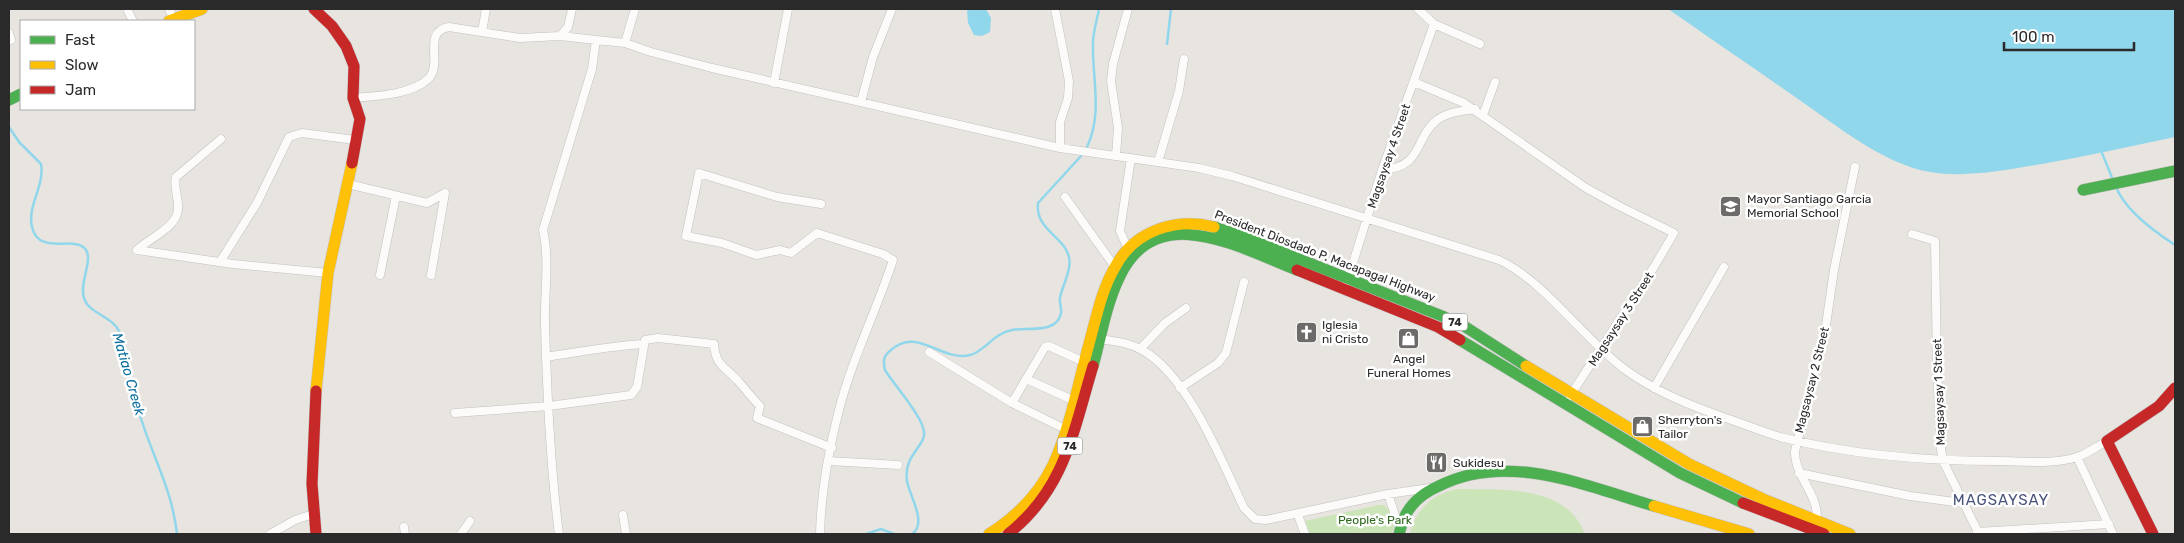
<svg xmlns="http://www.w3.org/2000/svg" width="2184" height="543" viewBox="0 0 2184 543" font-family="Rubik,sans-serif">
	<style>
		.green { fill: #cbe4b8 }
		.water { fill: #91d7ec }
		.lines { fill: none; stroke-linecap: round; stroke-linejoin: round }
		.stream { stroke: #91d7ec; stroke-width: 2.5 }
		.street-casing { stroke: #c2c0c1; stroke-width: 9 }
		.fast-casing { stroke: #c2c0c1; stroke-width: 12 }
		.slow-casing { stroke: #c2c0c1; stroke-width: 12 }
		.jam-casing { stroke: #c2c0c1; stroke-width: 12 }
		.street { stroke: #fcfbfa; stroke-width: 8 }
		.fast { stroke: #4caf50; stroke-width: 11 }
		.slow { stroke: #ffc107; stroke-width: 11 }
		.jam { stroke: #c62828; stroke-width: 11 }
		.labels { text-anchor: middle; stroke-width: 5; stroke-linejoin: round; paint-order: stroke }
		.shield { fill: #fff; stroke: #6a6a6a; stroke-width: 1 }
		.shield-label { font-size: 11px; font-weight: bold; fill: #2a2a2a }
		.street-label { font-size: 12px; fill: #2a2a2a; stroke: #fff }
		.poi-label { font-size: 12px; fill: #2a2a2a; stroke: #fff; text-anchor: start }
		.park-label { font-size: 12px; fill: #2c6819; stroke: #fff }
		.water-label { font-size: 14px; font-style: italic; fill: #0b709d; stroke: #fff }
		.quarter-label { font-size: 15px; letter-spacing: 1px; fill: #49547c; stroke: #fff }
	</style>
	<rect width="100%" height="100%" fill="#e8e4e0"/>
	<path class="green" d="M1458,489C1502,490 1566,484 1585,534H1410C1416,509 1432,494 1458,489Z
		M1379,505H1384L1390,511L1394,529L1391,534H1310L1305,521Z"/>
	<path class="water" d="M967,9H986L991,18L990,32L982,36L974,35L968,23Z
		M1668,9H2175V137C2131,146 2087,156 2042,164C2005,170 1967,178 1930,172C1883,164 1836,125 1798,99C1755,69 1711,39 1668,9Z"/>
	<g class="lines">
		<path class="stream" d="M1167,44L1171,9
			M9,127L19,142L41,164C45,186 27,205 32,227C39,257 76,234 86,250C93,261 79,283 84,298C89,314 112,316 119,331C126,345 125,361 128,376C131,388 135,400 139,412C151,454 172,488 177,534
			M1087,147C1103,113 1092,79 1093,43C1093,32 1097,20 1099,9
			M2102,153L2113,180
			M2116,187C2125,210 2155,232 2175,245
			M866,534L881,529L894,534
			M912,534C928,523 909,495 907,481C903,455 926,446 924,432C923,417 894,385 885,370C883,361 883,356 891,350C917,326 941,362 970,355C984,352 994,333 1012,330C1026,327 1058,334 1061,313C1062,308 1059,303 1060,298C1062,286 1072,270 1069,257C1064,236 1035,230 1038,203L1081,156"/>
		<defs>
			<path id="street" d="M127,9L133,21
				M169,9L173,18
				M1055,9L1069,81L1068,98L1060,122V148
				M1418,9L1434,24L1480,44
				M482,32L486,9
				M9,33L11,40
				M560,36L568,27L572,9
				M596,40L625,43L651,52L712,68L1060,148L1199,168L1232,176L1499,260C1546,282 1584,340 1627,371C1657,392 1689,405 1723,417C1741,423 1760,431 1780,437C1851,455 1924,461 1997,461C2022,461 2053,465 2077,457C2087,454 2097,446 2107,441
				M625,43L635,9
				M1414,82L1464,103L1586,188L1619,206L1674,233L1654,267L1570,396
				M774,83L788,9
				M353,98C375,96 411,95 428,79C444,64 421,32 449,27L520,38L560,36L596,40L592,69L543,230C550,260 544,294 545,325C547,394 550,465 559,534
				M861,102L873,57L892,9
				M1483,115L1495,82
				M1116,156L1118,128L1111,81L1113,64L1128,9
				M1158,162L1179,91L1184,59
				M1382,170C1424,167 1414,138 1437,120C1448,112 1462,111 1475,109
				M348,184L427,203L445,193L431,275
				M1065,197L1115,267
				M1912,234L1935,241L1937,367L1941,449L1943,461L1979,534
				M1128,249L1120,231L1131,158
				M137,250L233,264L328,273
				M137,250C149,238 177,228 178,209C179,198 173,187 176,177L221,139
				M220,262L257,203L289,137L302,133L355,140
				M380,275L396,196
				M1347,282L1382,170L1434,24
				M1098,339C1113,341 1128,342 1142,350C1188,375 1222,462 1244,508L1255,519L1266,520L1388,494L1430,488
				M1140,349L1165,323L1186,308
				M929,352L1012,403L1065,429
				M546,357C578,352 611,346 643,344
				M1026,379L1077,402
				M1180,388L1218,363L1226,353L1244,282
				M1654,388L1724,267
				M1012,403L1045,347L1049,346L1084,362
				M455,413L549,406L631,395L637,387L645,340L658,338L714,344C715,366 727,368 739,382C746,390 752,398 760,406L757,418L832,448
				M2077,457L2113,534
				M829,461L898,465
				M1799,473L1910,496L1963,503
				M1388,494L1400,530
				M623,515L626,534
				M1298,515L1305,534
				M1816,523C1822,497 1794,477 1795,451L1825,332L1834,270L1855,167
				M404,527L405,534
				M1977,532L2109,524
				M270,534L295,520L313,514
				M461,534L470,521
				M820,534C821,495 828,453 838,414C851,361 876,312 893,260L883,254L817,233L791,253L780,250L756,255L722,243L686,236L699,173L777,197L821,204"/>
			<path id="fast" d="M9,100L21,94
				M2083,190L2175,171
				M1214,227L1244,237L1442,316L1464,326L1526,366
				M1460,340L1680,473L1743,503
				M1093,366C1101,337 1106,305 1119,278C1155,198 1240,248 1297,270
				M1399,534C1401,528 1402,521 1405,516C1412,502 1425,492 1439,486C1507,451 1586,486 1654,506"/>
			<path id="slow" d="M169,21L202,9
				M1526,366L1689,464L1763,499L1850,534
				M316,391L328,273L352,163
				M1654,506L1749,534
				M989,534C1016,517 1039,494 1053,465C1070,428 1078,384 1089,344C1096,319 1101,292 1114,269C1133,231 1175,217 1214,227"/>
			<path id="jam" d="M314,9L332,26L346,46L354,66L353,98L360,119L352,163
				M1297,270L1438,327L1460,340
				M1743,503L1824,534
				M316,534L312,484L316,391
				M1008,534C1065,489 1073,432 1093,366
				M2153,534L2107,441L2159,406L2175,388"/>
		</defs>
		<use href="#street" class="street-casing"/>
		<use href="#fast" class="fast-casing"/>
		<use href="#slow" class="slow-casing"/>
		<use href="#jam" class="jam-casing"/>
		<use href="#street" class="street"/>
		<use href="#fast" class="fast"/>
		<use href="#slow" class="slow"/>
		<use href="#jam" class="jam"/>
	</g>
	<defs>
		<symbol id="school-square" viewBox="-11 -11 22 22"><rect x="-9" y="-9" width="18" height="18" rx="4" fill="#6c6b6a" stroke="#fff"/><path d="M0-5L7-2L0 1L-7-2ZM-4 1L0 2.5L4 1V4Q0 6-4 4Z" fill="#fff"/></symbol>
		<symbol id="church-square" viewBox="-11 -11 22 22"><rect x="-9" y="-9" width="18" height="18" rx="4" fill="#6c6b6a" stroke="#fff"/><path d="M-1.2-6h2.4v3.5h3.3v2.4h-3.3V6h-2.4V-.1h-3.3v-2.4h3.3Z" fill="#fff"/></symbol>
		<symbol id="shop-square" viewBox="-11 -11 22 22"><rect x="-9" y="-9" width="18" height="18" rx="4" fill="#6c6b6a" stroke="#fff"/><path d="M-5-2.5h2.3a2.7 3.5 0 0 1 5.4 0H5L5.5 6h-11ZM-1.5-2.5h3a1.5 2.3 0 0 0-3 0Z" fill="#fff"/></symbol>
		<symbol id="restaurant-square" viewBox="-11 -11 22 22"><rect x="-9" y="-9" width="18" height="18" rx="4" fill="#6c6b6a" stroke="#fff"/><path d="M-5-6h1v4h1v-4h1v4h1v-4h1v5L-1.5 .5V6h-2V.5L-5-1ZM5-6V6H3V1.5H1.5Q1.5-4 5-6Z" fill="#fff"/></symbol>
	</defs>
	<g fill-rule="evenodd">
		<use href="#school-square" x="1718" y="194" width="25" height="25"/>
		<use href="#church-square" x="1294" y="320" width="25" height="25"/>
		<use href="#shop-square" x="1396" y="326" width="25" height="25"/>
		<use href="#shop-square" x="1630" y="414" width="25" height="25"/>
		<use href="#restaurant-square" x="1424" y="450" width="25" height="25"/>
	</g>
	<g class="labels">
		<g class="shield">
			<rect x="1442.5" y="313.5" width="25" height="17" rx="4"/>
			<rect x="1057.5" y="437.5" width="25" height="17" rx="4"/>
		</g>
		<g class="shield-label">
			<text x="1455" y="326">74</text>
			<text x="1070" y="450">74</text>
		</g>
		<g class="street-label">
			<text transform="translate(1389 156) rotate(-71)" y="4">Magsaysay 4 Street</text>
			<text transform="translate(1325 256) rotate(21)" y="4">President Diosdado P. Macapagal Highway</text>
			<text transform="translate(1621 319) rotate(-57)" y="4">Magsaysay 3 Street</text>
			<text transform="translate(1812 380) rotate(-76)" y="4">Magsaysay 2 Street</text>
			<text transform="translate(1939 392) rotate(-92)" y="4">Magsaysay 1 Street</text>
		</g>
		<g class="poi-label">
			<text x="1747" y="203">Mayor Santiago Garcia<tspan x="1747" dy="14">Memorial School</tspan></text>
			<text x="1322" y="329">Iglesia<tspan x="1322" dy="14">ni Cristo</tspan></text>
			<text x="1409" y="363" text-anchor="middle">Angel<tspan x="1409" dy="14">Funeral Homes</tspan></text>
			<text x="1658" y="424">Sherryton's<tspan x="1658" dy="14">Tailor</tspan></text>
			<text x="1453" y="467">Sukidesu</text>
		</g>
		<g class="park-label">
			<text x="1375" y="524">People's Park</text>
		</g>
		<g class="water-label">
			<text transform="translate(129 374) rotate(74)" y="5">Matiao Creek</text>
		</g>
		<g class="quarter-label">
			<text x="2001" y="505">MAGSAYSAY</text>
		</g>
	</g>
	<rect width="2184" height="543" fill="none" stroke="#2a2a2a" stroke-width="20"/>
	<rect x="20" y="20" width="175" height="90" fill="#ffffff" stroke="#aaaaaa"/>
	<rect x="30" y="36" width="25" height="8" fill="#4caf50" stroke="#aaaaaa"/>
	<text x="65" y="45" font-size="15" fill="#2a2a2a">Fast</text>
	<rect x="30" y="61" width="25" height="8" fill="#ffc107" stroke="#aaaaaa"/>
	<text x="65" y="70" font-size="15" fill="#2a2a2a">Slow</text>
	<rect x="30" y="86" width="25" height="8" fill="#c62828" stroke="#aaaaaa"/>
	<text x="65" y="95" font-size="15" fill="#2a2a2a">Jam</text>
	<path d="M2004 42v8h130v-8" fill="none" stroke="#2a2a2a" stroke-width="2.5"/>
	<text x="2012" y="42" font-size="15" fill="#2a2a2a" stroke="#ffffff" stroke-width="4" paint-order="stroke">100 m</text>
</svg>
